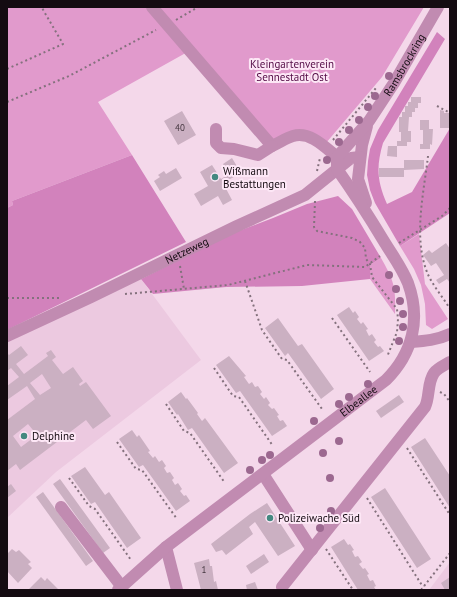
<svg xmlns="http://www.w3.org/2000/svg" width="457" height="597" viewBox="0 0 457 597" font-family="'PT Sans',sans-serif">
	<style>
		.built { fill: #ecc9e0 }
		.green { fill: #e19acc }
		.forest { fill: #d282bc }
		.building { fill: #cbb0c2; fill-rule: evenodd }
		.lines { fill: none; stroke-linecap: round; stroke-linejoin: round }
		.path { stroke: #84717d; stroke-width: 2; stroke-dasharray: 2 3; stroke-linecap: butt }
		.minor { stroke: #c18bb1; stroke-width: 12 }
		.tree { fill: #9c6890 }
		.poi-dot { fill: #438980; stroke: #fde7f6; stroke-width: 1.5 }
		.labels { text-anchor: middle; stroke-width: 4; stroke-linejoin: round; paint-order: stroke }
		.number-label { font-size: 9px; fill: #42343d }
		.park-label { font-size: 11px; fill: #540c46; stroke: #fde7f6 }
		.street-label { font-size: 11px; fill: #140b11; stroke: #fde7f6 }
		.poi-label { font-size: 11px; fill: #140b11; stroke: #fde7f6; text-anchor: start }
	</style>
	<rect width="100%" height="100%" fill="#f4d8ea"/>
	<path class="built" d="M141,279L201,360L56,472L7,518V342Z
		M450,562V590H429Z"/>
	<path class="green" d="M7,7H424L382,77L326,143L318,136L270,141L191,50L98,102L132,155L12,201L13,205L7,208Z
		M419,234L425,284L448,319L432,329L426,325L425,304L421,285L414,269L400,246Z
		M381,258C394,281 396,287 395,314L370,279V265Z"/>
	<path class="forest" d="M437,32L445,39L383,143C376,167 377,181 387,204L412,192L450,128V213L400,246L375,203L370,190L367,175L368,161L370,149L378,130Z
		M132,155L186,242L7,330V208L13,205L12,201Z
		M338,196L352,209L381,258L370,265V279L302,286L226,287L153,294L141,279L236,232L273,218L307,204Z"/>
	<path class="building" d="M411,97H421V103H418V108H415V112H412V117H409L408,131H411V142H407V146H397V157L387,156L388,146H397V141H401V132H399V117H402V112H405V106H408V102H411Z
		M440,110L444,111V113H449V128H440Z
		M182,111L196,135L178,145L164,121Z
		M420,120H429V129H433L432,145L430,144V149H420V144H423V130H420Z
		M232,158L241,173L223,183L232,200L223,205L218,196L201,206L194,194L208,186L200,172L212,165L221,179L229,174L223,164Z
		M404,160H424V169L404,170V177H379V168H404Z
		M176,168L182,178L160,191L154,181L160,177L158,175L164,171L166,174Z
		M446,243L450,249V283L447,279L439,284L436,280L444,275L436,263L431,266L423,255L429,250L432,253Z
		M349,307L353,313L355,311L359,317L357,319L361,324L363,322L368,329L366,330L369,336L372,334L376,340L374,342L378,347L380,346L384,351L369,361L337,315Z
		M278,318L298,346L302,344L334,389L321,399L288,353L285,356L265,328Z
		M21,346L28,355L16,364L24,374L48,356L46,353L51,350L56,357L52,360L63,374L73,367L83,381L79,384L80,386L86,382L111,416L93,429L86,420L20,470L16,464L7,471V420L35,399L27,386L7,400V386L19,377L11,368L7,371V353L9,355ZM42,374L51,388L40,395L30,383ZM28,424L37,435L21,447L13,436Z
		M229,356L246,376L244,377L249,384L252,382L255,387L258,386L262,392L260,394L264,399L266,397L270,403L268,405L272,409L274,408L279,415L277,416L280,421L283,420L287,426L272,436L240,391L236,393L216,365Z
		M181,392L186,399L187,398L198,413L197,414L202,421L205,418L238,463L224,473L192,428L188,430L178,414L177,415L168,402Z
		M399,395L404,402L381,418L376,411Z
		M132,430L137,437L139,435L150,451L148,452L153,458L155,456L159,462L162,460L166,466L164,468L167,473L170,472L174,478L172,480L175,485L178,483L182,489L180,491L184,496L186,495L190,501L176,511L143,465L139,467L119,439Z
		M425,438L450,476V508L411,447Z
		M85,467L105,495L109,492L141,538L127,548L95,502L91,504L71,476Z
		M60,479L110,548L103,553L53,484Z
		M11,484L16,491L7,498V487Z
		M385,488L431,559L417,568L371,497Z
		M43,492L93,561L86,566L36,497Z
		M267,503L295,546L278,556L255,522L249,527L253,534L226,555L222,550L216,552L211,544L250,514Z
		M344,539L348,545L350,544L354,550L352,551L355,557L358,556L362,562L359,564L363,569L365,568L369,574L367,575L370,581L373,580L376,586L374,587L376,590H358L331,547Z
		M12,549L16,552L19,550L31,562L28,564L32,568L18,583L7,571V554Z
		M264,554L269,562L251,574L246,566Z
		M209,559L210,566H212L214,582L216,581L218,590H201L194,563Z
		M41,577L45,581L47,578L59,590H28Z
		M450,577V590H445L441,583Z
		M255,582L258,590H247L246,585Z"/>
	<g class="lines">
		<path class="path" d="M176,20L198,7
			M7,69L63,44L42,8L44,7
			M7,102L69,76L156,30
			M437,106L450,113
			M333,140L376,88
			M428,156C424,192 413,237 427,272C432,285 443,297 450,309
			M317,171L320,158
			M315,201L314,227L317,231L352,238L360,242L365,248L366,259L370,264L372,277L397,309L398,319L397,332L387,357
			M399,243L442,216L450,208
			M180,266L184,289
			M245,281L262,330L282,359L287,360L322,409
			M125,294L228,285L307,265L365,267L380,256
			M7,298H59
			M332,318L370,372
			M214,368L233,396L239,397L273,446
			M440,392L444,394L450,402
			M166,404L184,431L190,433L225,483
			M117,442L136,469L142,470L177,519
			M407,448L450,515
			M69,478L89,506L95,509L131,560
			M367,498L423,587
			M326,549L353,590
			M421,590L450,553"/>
		<g class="minor">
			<path d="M152,7L272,146C279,143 286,138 293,136C310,131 325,147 337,157"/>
			<path d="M216,129V143L221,148L234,149L258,155L272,146"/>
			<path d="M366,203L358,179L362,145L367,126"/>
			<path id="s1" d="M7,336L91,297L237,226L305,195L351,158L360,157"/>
			<path d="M411,342C425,341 437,340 450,334"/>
			<path d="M263,474L312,550"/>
			<path d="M61,507L122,587"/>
			<path d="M166,547L177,590"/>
			<path d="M282,587L425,407C430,397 427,383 434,373C438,368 445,365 450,362"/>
			<path id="s2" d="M118,590L166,547L386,380C413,353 421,319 408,283C402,268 393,256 385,243C370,218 354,193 337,169V157L369,121L394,83L438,7"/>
		</g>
	</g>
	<g class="tree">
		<circle cx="389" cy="76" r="4"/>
		<circle cx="375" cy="96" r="4"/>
		<circle cx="368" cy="107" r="4"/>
		<circle cx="359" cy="120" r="4"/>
		<circle cx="349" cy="130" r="4"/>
		<circle cx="339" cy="142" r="4"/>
		<circle cx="327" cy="160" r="4"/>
		<circle cx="389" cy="275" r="4"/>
		<circle cx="396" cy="289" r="4"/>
		<circle cx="400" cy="301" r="4"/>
		<circle cx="403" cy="314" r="4"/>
		<circle cx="403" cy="327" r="4"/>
		<circle cx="399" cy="341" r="4"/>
		<circle cx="368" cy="384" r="4"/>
		<circle cx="349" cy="397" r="4"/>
		<circle cx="339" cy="404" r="4"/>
		<circle cx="314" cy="421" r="4"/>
		<circle cx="339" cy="441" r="4"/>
		<circle cx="323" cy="453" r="4"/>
		<circle cx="270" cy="455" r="4"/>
		<circle cx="262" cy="460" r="4"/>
		<circle cx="250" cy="470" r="4"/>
		<circle cx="330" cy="478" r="4"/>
		<circle cx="331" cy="511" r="4"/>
		<circle cx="320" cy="528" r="4"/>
	</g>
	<g class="poi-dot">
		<circle cx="215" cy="177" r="4"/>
		<circle cx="24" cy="436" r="4"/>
		<circle cx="270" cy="518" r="4"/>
	</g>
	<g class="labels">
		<g class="number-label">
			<text x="180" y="131">40</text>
			<text x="204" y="573">1</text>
		</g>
		<g class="park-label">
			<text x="292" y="68">Kleingartenverein<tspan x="292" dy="13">Sennestadt Ost</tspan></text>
		</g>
		<g class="street-label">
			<text dy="4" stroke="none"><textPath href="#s2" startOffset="707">Ramsbrockring</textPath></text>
			<text dy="4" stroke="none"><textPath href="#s1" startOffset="199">Netzeweg</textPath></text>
			<text dy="4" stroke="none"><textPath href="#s2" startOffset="306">Elbeallee</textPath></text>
		</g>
		<g class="poi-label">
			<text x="223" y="175">Wißmann<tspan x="223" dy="13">Bestattungen</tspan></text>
			<text x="32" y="440">Delphine</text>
			<text x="278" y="522">Polizeiwache Süd</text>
		</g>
	</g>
	<rect width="457" height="597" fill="none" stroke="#140b11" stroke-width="16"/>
</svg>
